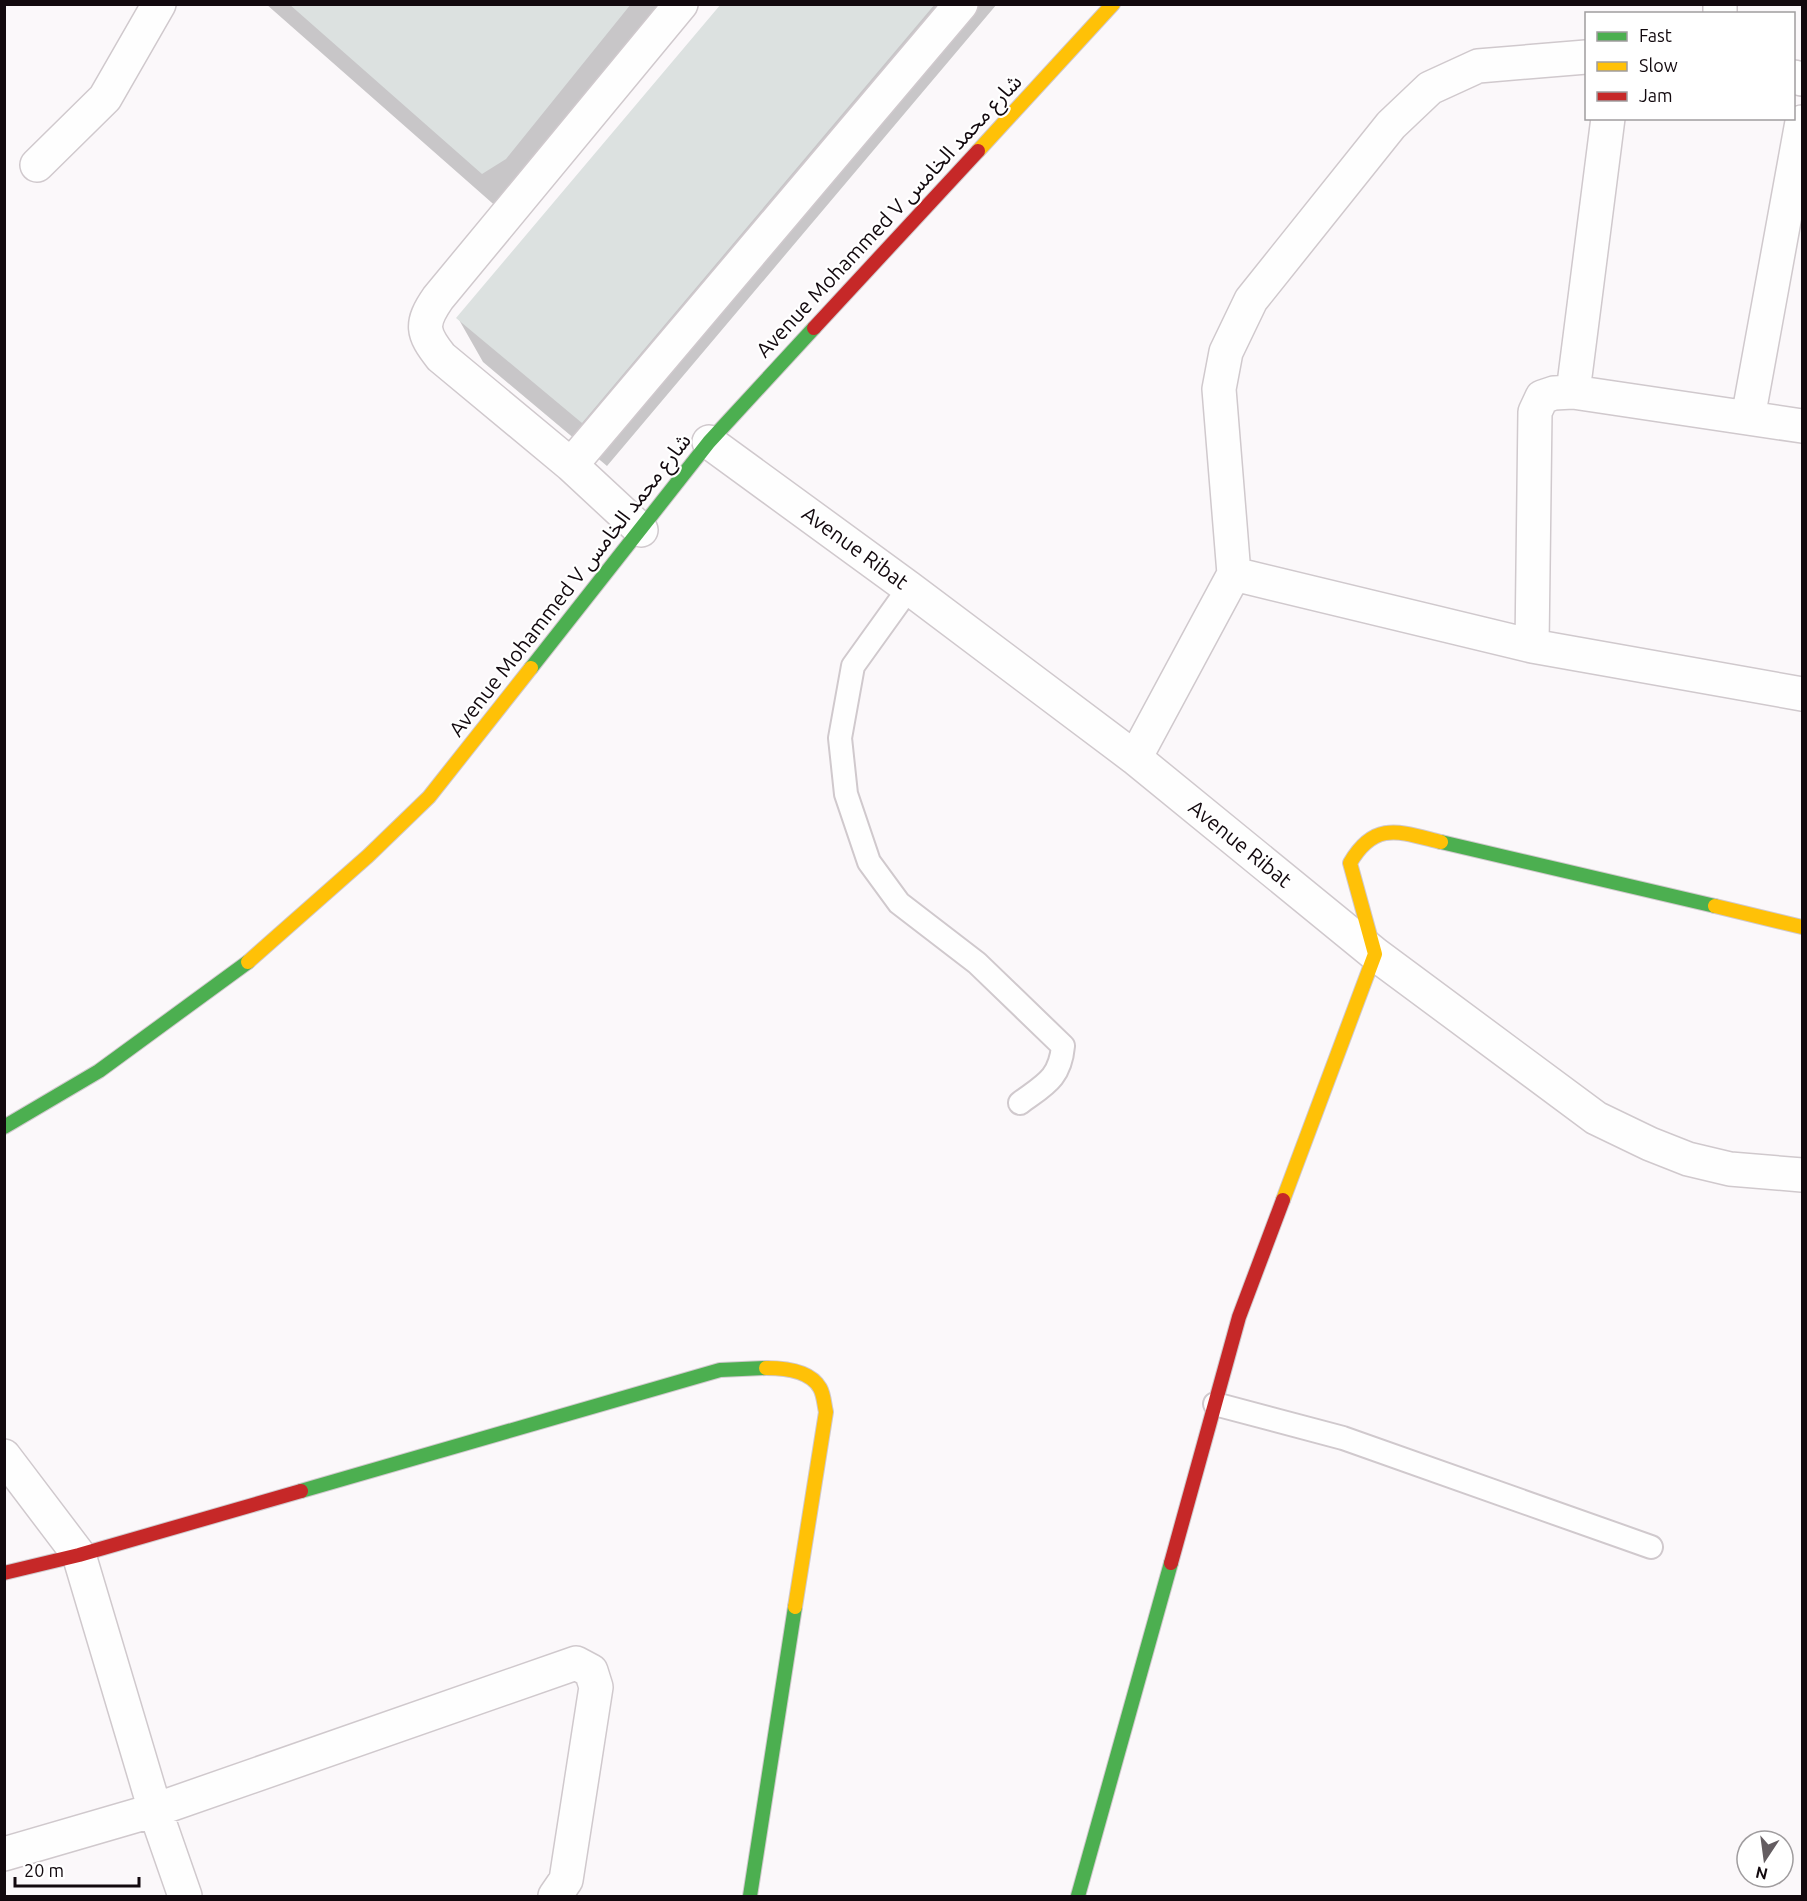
<svg xmlns="http://www.w3.org/2000/svg" width="1807" height="1901" viewBox="0 0 1807 1901" font-family="Ubuntu,'Noto Sans Arabic',sans-serif">
	<style>
		.shadow { fill: #0003 }
		.building { fill: #dce1e0 }
		.lines { fill: none; stroke-linecap: round; stroke-linejoin: round }
		.lane-casing { stroke: #d0c9cd; stroke-width: 26 }
		.street-casing { stroke: #d0c9cd; stroke-width: 36 }
		.fast-casing { stroke: #d0c9cd; stroke-width: 16 }
		.slow-casing { stroke: #d0c9cd; stroke-width: 16 }
		.jam-casing { stroke: #d0c9cd; stroke-width: 16 }
		.lane { stroke: #fefefe; stroke-width: 22 }
		.street { stroke: #fefefe; stroke-width: 33 }
		.fast { stroke: #4caf50; stroke-width: 14 }
		.slow { stroke: #ffc107; stroke-width: 14 }
		.jam { stroke: #c62828; stroke-width: 14 }
		.labels { text-anchor: middle; stroke-width: 4.5; stroke-linejoin: round; paint-order: stroke }
		.street-label { font-size: 21px; fill: #12090e; stroke: #fff }
	</style>
	<rect width="100%" height="100%" fill="#fbf8fa"/>
	<path class="shadow" d="M266,4H691L508,217Z
		M723,4H997L607,466L483,362L458,318Z"/>
	<path class="building" d="M289,4H631L506,159L482,174Z
		M721,4H935L582,423L456,318Z"/>
	<g class="lines">
		<defs>
			<path id="lane" d="M909,588L853,666L840,738L846,794L869,862L899,903L977,963L1063,1046C1060,1079 1044,1085 1020,1103
				M1215,1404L1343,1438L1651,1547"/>
			<path id="street" d="M1720,14V4
				M1794,77L1802,79
				M37,165L105,98L159,4
				M1573,392L1608,118
				M1748,418L1802,122
				M709,442L909,588L1135,758L1375,954L1596,1118L1650,1144L1688,1159L1730,1169L1802,1175
				M571,465L961,4
				M641,530L571,465L441,357C422,333 420,324 438,298L681,4
				M1234,574L1219,389L1226,352L1251,300L1391,125L1430,88L1478,66L1586,57
				M1532,646L1802,694
				M1135,758L1234,574L1532,646L1535,412L1542,397L1554,393L1573,392L1802,426
				M4,1456L79,1555L155,1810L185,1896
				M4,1854L155,1810L576,1663L591,1671L596,1687L566,1880L555,1896"/>
			<path id="fast" d="M531,668L709,442L814,328
				M1441,842L1715,906
				M4,1127L99,1071L248,962
				M301,1491L720,1370L766,1368
				M750,1896L795,1607
				M1078,1896L1171,1563"/>
			<path id="slow" d="M978,151L1113,4
				M1715,906L1802,927
				M248,962L368,856L429,797L531,668
				M1283,1200L1375,954L1350,863C1375,820 1400,832 1441,842
				M766,1368C784,1368 810,1370 820,1388C824,1395 824,1404 826,1412L795,1607"/>
			<path id="jam" d="M814,328L978,151
				M1171,1563L1239,1317L1283,1200
				M4,1573L79,1555L301,1491"/>
		</defs>
		<use href="#lane" class="lane-casing"/>
		<use href="#street" class="street-casing"/>
		<use href="#fast" class="fast-casing"/>
		<use href="#slow" class="slow-casing"/>
		<use href="#jam" class="jam-casing"/>
		<use href="#lane" class="lane"/>
		<use href="#street" class="street"/>
		<use href="#fast" class="fast"/>
		<use href="#slow" class="slow"/>
		<use href="#jam" class="jam"/>
	</g>
	<g class="labels">
		<g class="street-label">
			<text transform="translate(889 216) rotate(-47)" y="7">Avenue Mohammed V شارع محمد الخامس</text>
			<text transform="translate(855 548) rotate(36)" y="7">Avenue Ribat</text>
			<text transform="translate(570 585) rotate(-52)" y="7">Avenue Mohammed V شارع محمد الخامس</text>
			<text transform="translate(1240 844) rotate(39)" y="7">Avenue Ribat</text>
		</g>
	</g>
	<rect width="1807" height="1901" fill="none" stroke="#12090e" stroke-width="12"/>
	<rect x="1585" y="12" width="210" height="108" fill="#ffffff" stroke="#a09d9f" stroke-width="1.5"/>
	<rect x="1597" y="32" width="30" height="9" fill="#4caf50" stroke="#a09d9f" stroke-width="1.5"/>
	<text x="1639" y="42" font-size="18" fill="#12090e">Fast</text>
	<rect x="1597" y="62" width="30" height="9" fill="#ffc107" stroke="#a09d9f" stroke-width="1.5"/>
	<text x="1639" y="72" font-size="18" fill="#12090e">Slow</text>
	<rect x="1597" y="92" width="30" height="9" fill="#c62828" stroke="#a09d9f" stroke-width="1.5"/>
	<text x="1639" y="102" font-size="18" fill="#12090e">Jam</text>
	<g transform="translate(1765 1859) rotate(193)"><circle r="28" fill="#ffffff" stroke="#a09d9f" stroke-width="1.5"/>
	<path d="M0-4.5L10 22L0 15L-10 22Z" fill="#645d61"/>
	<text y="-9" font-size="16" font-weight="bold" text-anchor="middle" fill="#12090e">N</text>
	</g>
	<path d="M15 1877v9h124v-9" fill="none" stroke="#12090e" stroke-width="3"/>
	<text x="24" y="1877" font-size="18" fill="#12090e" stroke="#ffffff" stroke-width="4.5" paint-order="stroke">20 m</text>
</svg>
